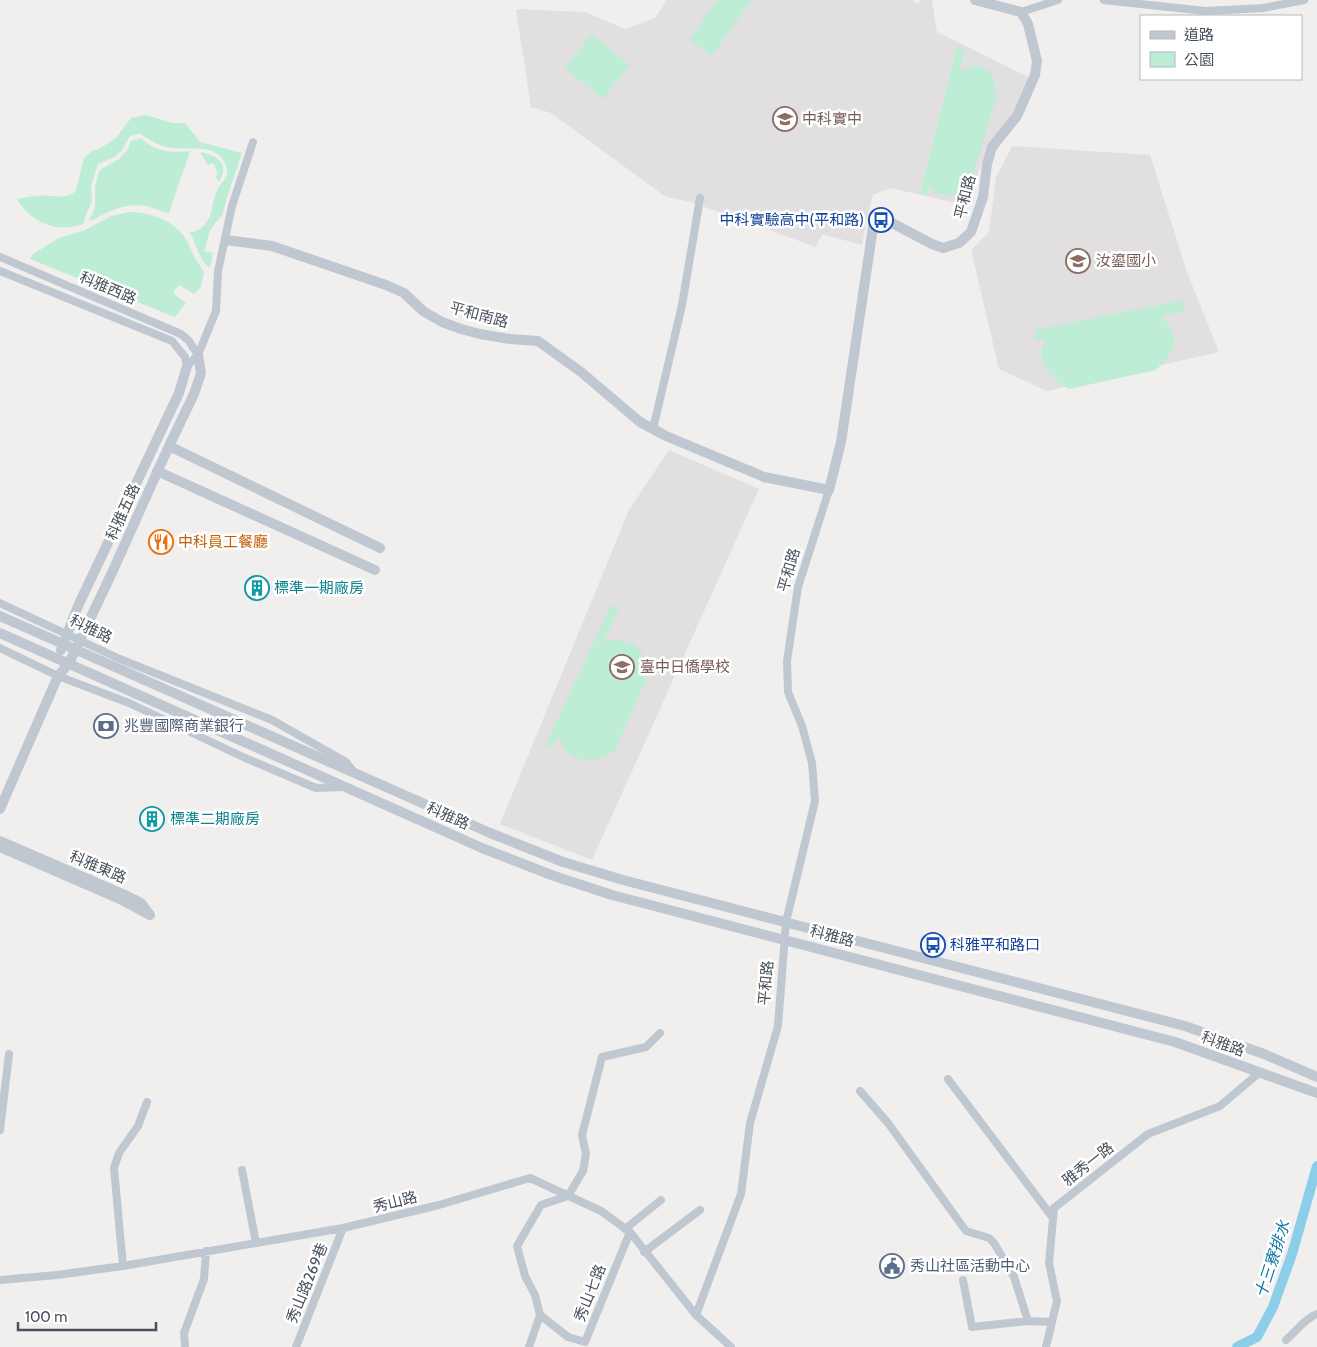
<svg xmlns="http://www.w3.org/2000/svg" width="1317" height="1347" viewBox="0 0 1317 1347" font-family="Cabin,'Noto Sans TC',sans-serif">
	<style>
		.education { fill: #e2dfe0 }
		.green { fill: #bdedd4 }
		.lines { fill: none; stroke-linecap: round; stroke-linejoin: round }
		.canal { stroke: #8ccde9; stroke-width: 10 }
		.minor { stroke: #bfc7d0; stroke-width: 8 }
		.tertiary { stroke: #bfc7d0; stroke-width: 10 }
		.labels { text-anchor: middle; stroke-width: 5; stroke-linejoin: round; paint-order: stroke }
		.education-label { font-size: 15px; fill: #785e54; stroke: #fff; text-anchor: start }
		.street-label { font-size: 15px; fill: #47505b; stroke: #fff }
		.transit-label { font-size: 15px; fill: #164399; stroke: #fff; text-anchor: end }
		.food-label { font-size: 15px; fill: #c56008; stroke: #fff; text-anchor: start }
		.culture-label { font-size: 15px; fill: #0d838f; stroke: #fff; text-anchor: start }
		.service-label { font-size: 15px; fill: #4e5e75; stroke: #fff; text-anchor: start }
		.water-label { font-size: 16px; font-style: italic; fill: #1078a4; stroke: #fff }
	</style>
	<rect width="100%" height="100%" fill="#f1eeee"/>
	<path class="education" d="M667,0H913L917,4L921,0H932L937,32L1030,78L1023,99L1007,125L987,148L972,191L964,199L952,202L890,188L873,195L867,217L862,245L822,234L816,247L691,202L666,197L551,113L531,107L516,9L585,12L625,29L655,18Z
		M1012,146L1150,155L1187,272L1219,352L1047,391L999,369L971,250L989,232L996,177Z
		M669,450L759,489L592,860L500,824L629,510Z"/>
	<path class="green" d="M718,0H752L711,56L689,39Z
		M592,34L630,65L603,99L564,68Z
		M957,47L965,50L960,71L976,65L988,70C995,80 997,89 995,101L970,187C957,197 945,198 931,190L929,185L927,195L920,193Z
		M146,115L172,123H185L200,142L242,153L228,194L222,216L216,222L210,231L204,251L213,253L210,268C198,260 197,243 189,232C199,233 208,223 211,213C213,204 214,195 219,187C221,183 226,179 227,174C228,170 226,166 225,163C214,142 190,151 172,148C159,147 151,140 140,134L130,136L122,150L115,157L98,164L91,186L92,201L85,217L84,224C57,233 32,224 17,199C24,198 30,196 37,196C51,194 64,201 76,191L84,158L92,151L99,149L116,138L131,118Z
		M141,138C155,152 172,153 190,151L169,213C161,212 154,208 146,206C122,202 109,213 89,221L95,207V187L100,170L119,159L128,149L131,141Z
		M200,152C217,155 230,163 219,182L215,176L218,174L213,163L208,165Z
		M130,212C152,213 175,220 187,241C192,251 196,262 204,271L201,287L194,294L179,285L173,293L186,303L175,317L30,259L33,254L59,238L83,231L111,216Z
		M1182,300L1186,311L1162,316L1174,334V344L1168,358L1156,370L1069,389C1049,378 1035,361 1046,339L1035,341L1034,330Z
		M611,605L619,609L604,641L619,640L633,644L640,650L647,664L648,672L645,682L615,750C594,767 566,763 558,736L553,748L546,744Z"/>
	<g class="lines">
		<path class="canal" d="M1237,1347L1257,1337L1273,1307L1292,1254L1317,1166"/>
		<path class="minor" d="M1104,0L1205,11L1263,8L1304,0
			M1021,12L1058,0
			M0,257L181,334L189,341L198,355
			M0,271L172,341L185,357L187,366
			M187,366L198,355L216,311L218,271L232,206L253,142
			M653,429L682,305L700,198
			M0,603L120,659L272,720L346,762L353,771
			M0,648L58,676L129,703L243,757L316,788L343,787
			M948,1079L1053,1218
			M860,1091L888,1123L966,1231L989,1238L994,1243L1014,1277L1028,1321
			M0,1130L9,1054
			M242,1170L256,1243
			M625,1229L661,1200
			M644,1252L700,1210
			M123,1266L114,1168L119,1153L138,1126L147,1102
			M0,1280L57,1275L123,1266L343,1228L439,1205L530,1178L601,1211L630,1232L696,1315L731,1347
			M963,1280L972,1327L1028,1321L1052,1322
			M540,1315L535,1295L525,1276L517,1246L541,1205L568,1196L583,1171L586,1154L582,1135L602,1057L646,1047L660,1033
			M696,1315L741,1194L750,1123L778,1026L786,922L815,801L812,763L802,726L788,692L787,661L798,587L829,490
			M1286,1340C1297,1331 1304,1319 1317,1314
			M185,1347L184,1333L204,1279L206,1251
			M296,1347L343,1228
			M529,1347L540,1315L568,1337L585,1342L630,1232
			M1046,1347L1057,1301L1049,1263L1054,1208L1148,1134L1220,1106L1259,1073"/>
		<path class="tertiary" d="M226,240L272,246L386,285L404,293L423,311L442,322L461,329L480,334L510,339L538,341L581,372L640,422L666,436L764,477L829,490L841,442L875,214L932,244L943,248L959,243L971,232L983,197L987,164L992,147L1017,116L1035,75L1037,61L1028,24L1021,12L975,0
			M169,446L380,548
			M157,471L375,570
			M0,616L490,833L563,862L623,880L1185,1026L1264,1054L1317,1077
			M0,633L482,848L554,876L612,895L1175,1042L1317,1093
			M61,650L78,606L179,393L187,366
			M0,809L58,676L69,663L110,577L169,446L194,394L201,373L198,355
			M0,841L125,895L141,903L150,915L122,900L0,847"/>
	</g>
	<defs>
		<symbol id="school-ring" viewBox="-11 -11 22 22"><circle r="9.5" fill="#fff" stroke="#8d6e63" stroke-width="1.5"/><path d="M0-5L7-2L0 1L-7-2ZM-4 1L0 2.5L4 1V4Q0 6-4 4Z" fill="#8d6e63"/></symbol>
		<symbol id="bus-ring" viewBox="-11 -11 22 22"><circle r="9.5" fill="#fff" stroke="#1a4fb4" stroke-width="1.5"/><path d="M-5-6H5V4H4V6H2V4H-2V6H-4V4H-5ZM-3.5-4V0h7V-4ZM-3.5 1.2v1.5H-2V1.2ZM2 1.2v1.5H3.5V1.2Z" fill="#1a4fb4"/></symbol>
		<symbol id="restaurant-ring" viewBox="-11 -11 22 22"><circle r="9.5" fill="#fff" stroke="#e8710a" stroke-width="1.5"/><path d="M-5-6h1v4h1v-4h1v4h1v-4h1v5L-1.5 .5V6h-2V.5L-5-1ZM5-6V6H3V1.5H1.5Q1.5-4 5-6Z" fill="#e8710a"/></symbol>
		<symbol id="building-ring" viewBox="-11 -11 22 22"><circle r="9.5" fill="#fff" stroke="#0f9aa8" stroke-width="1.5"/><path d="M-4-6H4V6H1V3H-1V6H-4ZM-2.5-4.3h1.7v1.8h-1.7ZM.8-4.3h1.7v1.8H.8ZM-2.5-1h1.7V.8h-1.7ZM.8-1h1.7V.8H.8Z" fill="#0f9aa8"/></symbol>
		<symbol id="bank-ring" viewBox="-11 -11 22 22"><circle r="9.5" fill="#fff" stroke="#5c6f8a" stroke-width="1.5"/><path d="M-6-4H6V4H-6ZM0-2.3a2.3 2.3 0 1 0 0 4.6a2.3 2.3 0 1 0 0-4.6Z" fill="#5c6f8a"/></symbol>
		<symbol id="civic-ring" viewBox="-11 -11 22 22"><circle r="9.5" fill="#fff" stroke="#5c6f8a" stroke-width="1.5"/><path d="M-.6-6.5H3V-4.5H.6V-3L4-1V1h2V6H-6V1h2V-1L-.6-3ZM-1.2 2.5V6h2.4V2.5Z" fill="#5c6f8a"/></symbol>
	</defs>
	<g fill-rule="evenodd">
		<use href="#school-ring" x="771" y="105" width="28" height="28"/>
		<use href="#bus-ring" x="867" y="206" width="28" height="28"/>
		<use href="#school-ring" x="1064" y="247" width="28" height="28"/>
		<use href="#restaurant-ring" x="147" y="528" width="28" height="28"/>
		<use href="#building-ring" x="243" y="574" width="28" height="28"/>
		<use href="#school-ring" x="608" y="653" width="28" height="28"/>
		<use href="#bank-ring" x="92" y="712" width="28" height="28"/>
		<use href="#building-ring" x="138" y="805" width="28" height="28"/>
		<use href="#bus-ring" x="919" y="931" width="28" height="28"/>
		<use href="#civic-ring" x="878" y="1252" width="28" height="28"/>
	</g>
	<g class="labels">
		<g class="education-label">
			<text x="802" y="124">中科實中</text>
			<text x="1096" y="266">汝鎏國小</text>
			<text x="640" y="672">臺中日僑學校</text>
		</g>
		<g class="street-label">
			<text transform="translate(965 197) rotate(-76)" y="5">平和路</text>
			<text transform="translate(108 288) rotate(23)" y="5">科雅西路</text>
			<text transform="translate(479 315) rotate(15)" y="5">平和南路</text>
			<text transform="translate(123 512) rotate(-66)" y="5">科雅五路</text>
			<text transform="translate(789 570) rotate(-74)" y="5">平和路</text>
			<text transform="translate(91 629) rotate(26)" y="5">科雅路</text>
			<text transform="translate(448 816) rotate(24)" y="5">科雅路</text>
			<text transform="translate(98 867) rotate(23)" y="5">科雅東路</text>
			<text transform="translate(832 936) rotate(15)" y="5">科雅路</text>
			<text transform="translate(766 983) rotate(-85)" y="5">平和路</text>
			<text transform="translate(1223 1044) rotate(20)" y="5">科雅路</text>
			<text transform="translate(1088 1164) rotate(-38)" y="5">雅秀一路</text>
			<text transform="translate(395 1202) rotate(-14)" y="5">秀山路</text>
			<text transform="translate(307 1283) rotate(-68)" y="5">秀山路269巷</text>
			<text transform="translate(590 1293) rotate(-68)" y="5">秀山七路</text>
		</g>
		<g class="transit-label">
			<text x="864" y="225">中科實驗高中(平和路)</text>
			<text x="950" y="950" text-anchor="start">科雅平和路口</text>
		</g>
		<g class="food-label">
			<text x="178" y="547">中科員工餐廳</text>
		</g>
		<g class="culture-label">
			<text x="274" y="593">標準一期廠房</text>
			<text x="170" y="824">標準二期廠房</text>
		</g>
		<g class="service-label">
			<text x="124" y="731">兆豐國際商業銀行</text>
			<text x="910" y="1271">秀山社區活動中心</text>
		</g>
		<g class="water-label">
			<text transform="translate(1272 1259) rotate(-72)" y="6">十三寮排水</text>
		</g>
	</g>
	<rect x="1140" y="15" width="162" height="65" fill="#ffffff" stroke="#b5b9bd"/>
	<rect x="1150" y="31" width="25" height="8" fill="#bfc7d0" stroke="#b5b9bd"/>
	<text x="1184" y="40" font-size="15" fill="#47505b">道路</text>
	<rect x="1150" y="52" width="25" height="15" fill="#bdedd4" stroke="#b5b9bd"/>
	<text x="1184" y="65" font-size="15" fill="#47505b">公園</text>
	<path d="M18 1322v8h138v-8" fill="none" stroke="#47505b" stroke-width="2.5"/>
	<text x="25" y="1322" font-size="15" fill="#47505b" stroke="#ffffff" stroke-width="4" paint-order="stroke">100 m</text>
</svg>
